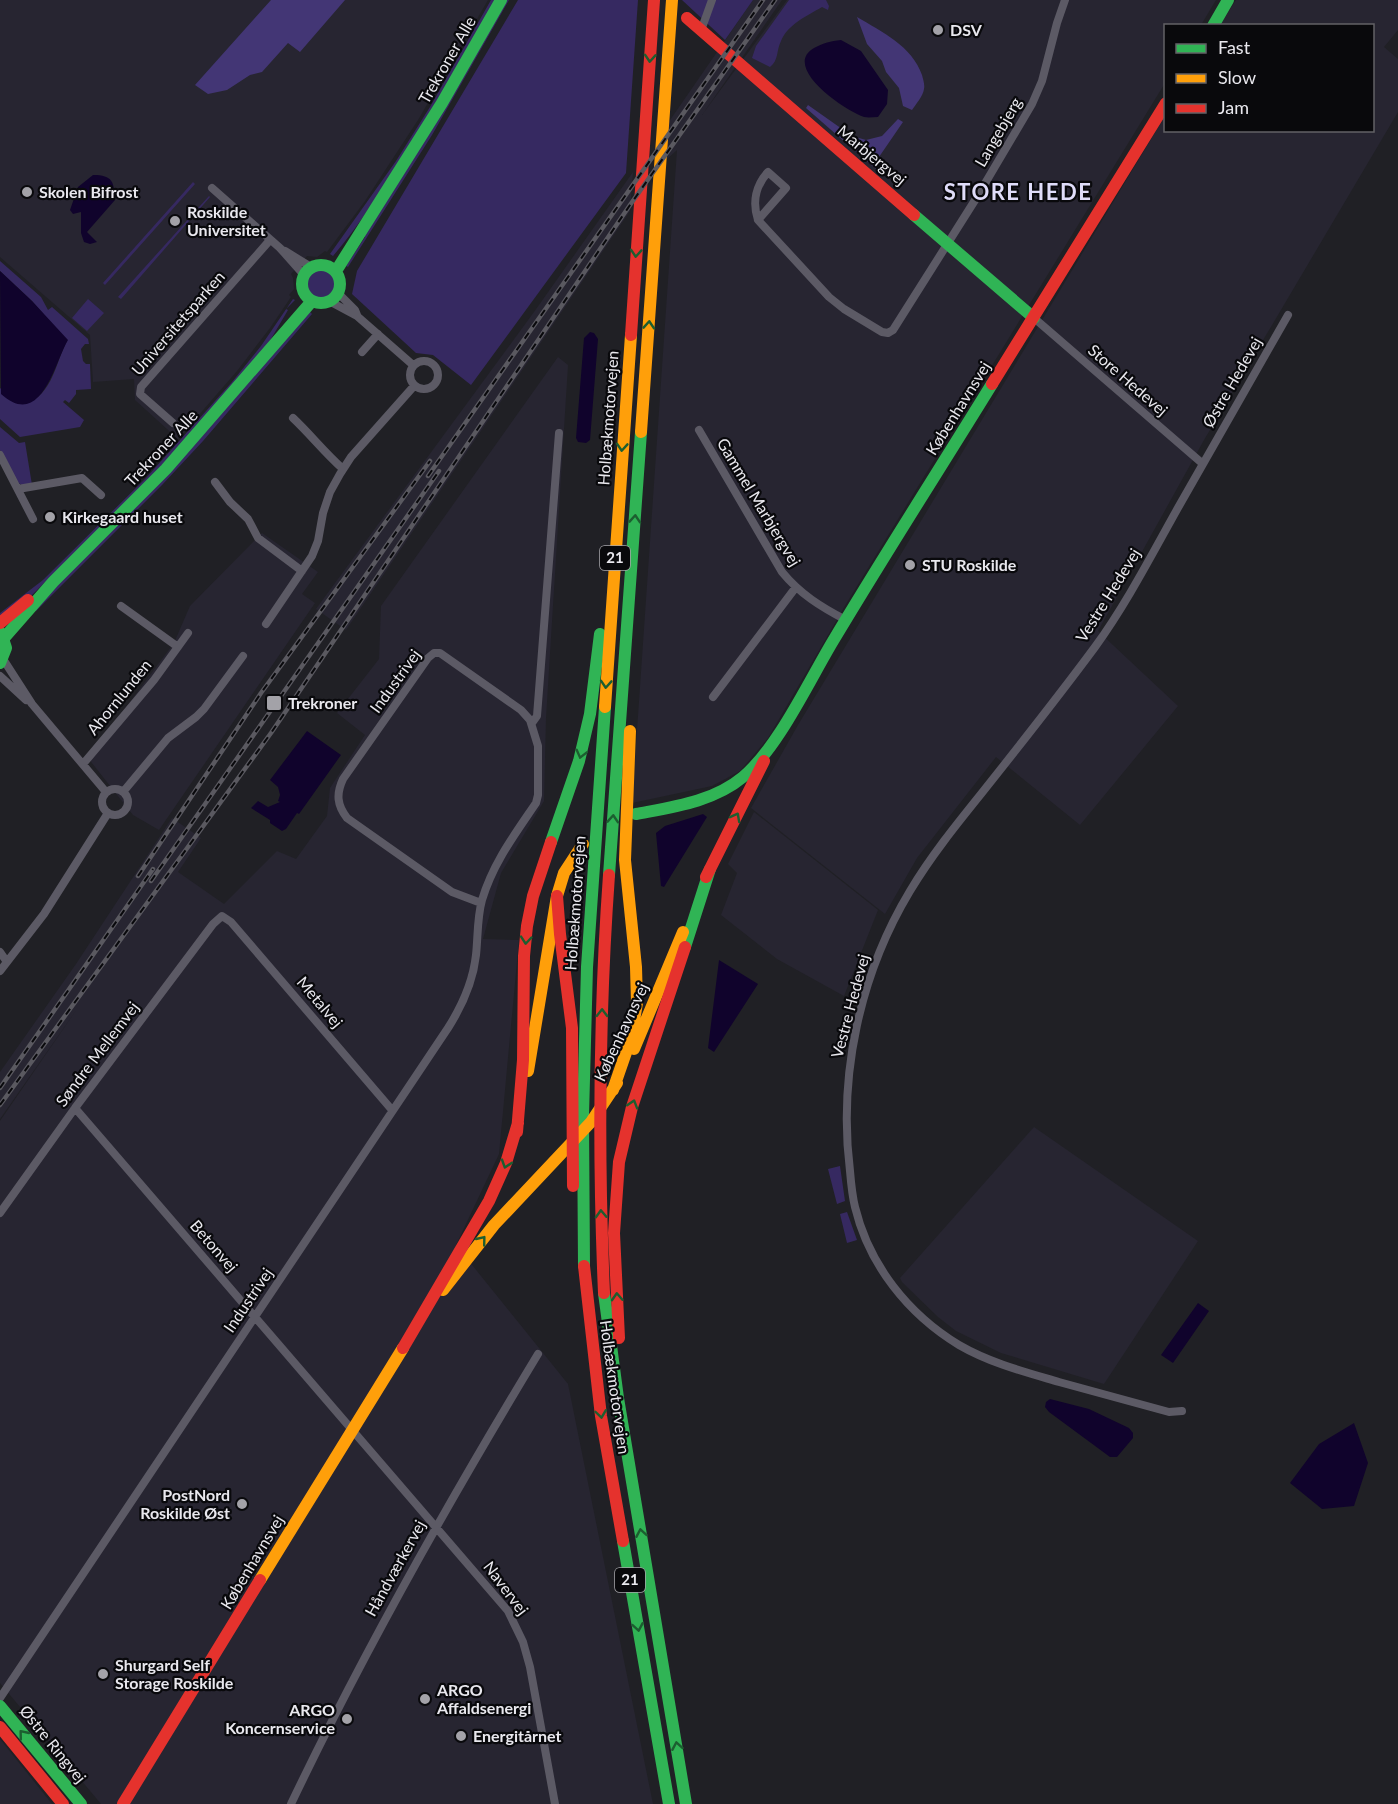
<svg xmlns="http://www.w3.org/2000/svg" width="1398" height="1804" viewBox="0 0 1398 1804" font-family="Lato,sans-serif">
	<style>
		.built { fill: #272531 }
		.green { fill: #362961 }
		.forest { fill: #433675 }
		.water { fill: #10032c }
		.lines { fill: none; stroke-linecap: round; stroke-linejoin: round }
		.street { stroke: #5c5a65; stroke-width: 8 }
		.fast { stroke: #30b455; stroke-width: 12 }
		.slow { stroke: #ff9f0a; stroke-width: 12 }
		.jam { stroke: #e5322d; stroke-width: 12 }
		.rail-casing { stroke: #5a5960; stroke-width: 4.5 }
		.rail { stroke: #09090c; stroke-width: 2; stroke-dasharray: 7; stroke-linecap: butt }
		.oneway { stroke: #1c5e30 }
		.poi-dot { fill: #a3a2a8; stroke: #09090c; stroke-width: 2 }
		.labels { text-anchor: middle; stroke-width: 4.5; stroke-linejoin: round; paint-order: stroke }
		.shield { fill: #09090c; stroke: #a6a5aa; stroke-width: 1.5 }
		.shield-label { font-size: 15px; font-weight: bold; fill: #e9e8ee }
		.poi-label { font-size: 16px; font-weight: bold; fill: #e9e8ee; stroke: #09090c; text-anchor: start }
		.street-label { font-size: 16px; fill: #e9e8ee; stroke: #09090c }
		.district-label { font-size: 22px; font-weight: bold; letter-spacing: 1.5px; fill: #dfdcf9; stroke: #09090c }
	</style>
	<rect width="100%" height="100%" fill="#202025"/>
	<path class="built" d="M0,0H488L418,120L365,201L327,252L325,251L317,257L307,256L291,274L293,278L294,289L289,295L291,297L270,328L237,371L178,439L135,400L134,379L93,382L90,335L0,257Z
		M753,0H782L702,115L787,0H1216L1201,25L1166,26L1165,83L846,604L768,738L740,771L712,786L632,803L677,150L667,159L668,123Z
		M1236,0H1398V30L1384,47L1398,59V112L1204,440L1098,631L1178,706L1080,825L996,757L917,858L885,914L751,808L798,725L1165,116L1166,130H1372V26L1220,25Z
		M633,172L630,211L346,630L316,609L534,312Z
		M558,357L568,365L546,718L544,801L501,873L483,939L519,940L499,1154L456,1245L568,1384L653,1804H101L0,1683V1121L77,1009L0,1119V1072L76,964L172,818L201,838L178,872L224,904L277,851L296,859L327,816L330,788L365,735L337,713L379,659L381,606Z
		M262,533L318,572L302,594L315,603L159,830L133,815L88,758L174,643L190,606Z
		M754,812L878,910L844,996L777,959L721,915L737,873L728,864Z
		M1034,1127L1198,1241L1104,1384L1001,1353L956,1331L938,1317L902,1282L900,1278Z
		M0,1739L52,1804H0Z"/>
	<path class="green" d="M491,0H496C466,54 434,106 401,158C380,192 359,226 333,256L330,254L396,161L430,107Z
		M505,0H509L432,135L348,267L346,266L365,237L363,235Z
		M518,0H638L626,173L471,385L433,355L416,353L352,294L357,271Z
		M682,0H753L725,40Z
		M789,0H826L829,6L828,10L822,7C807,16 788,24 781,41C776,51 779,60 770,67L752,58L756,46Z
		M193,182L195,184L105,285L103,283Z
		M209,196L210,197L121,299L118,297Z
		M0,261L41,297L48,310L52,307L88,339L89,344H85L81,349L83,361L86,364H90L91,389L76,390V394L69,403L65,400L63,402L84,420L80,427L20,437L0,419V388L18,403C51,404 55,363 67,341L32,301L0,271Z
		M305 283a15 15 0 1 1 30 0a15 15 0 1 1-30 0Z
		M88,299L104,313L87,331L72,318Z
		M293,299L295,300L286,309L288,310L268,344L152,477L32,595L23,603L0,617V613L43,580L146,478L232,382L261,346Z
		M308,310L312,314L203,441L162,485L36,611L32,608Z
		M0,427L19,443L25,442L32,485L23,486L17,482L0,450Z
		M840,1166L845,1201L837,1204L828,1169Z
		M847,1212L857,1240L847,1243L840,1214Z"/>
	<path class="forest" d="M271,0H345L300,52L288,43L262,72L250,75L227,90L208,94L195,85Z
		M857,17C882,32 912,46 922,75C923,79 925,85 924,89C923,96 916,104 912,110L903,106L899,88L886,72L882,61L867,44Z
		M808,105L852,136L866,140L882,136L898,119L903,122L879,157L878,171L806,108Z"/>
	<path class="water" d="M841,40L861,51L888,90L887,104L878,117C873,117 869,118 864,117C845,111 781,67 814,48C824,43 830,41 841,40Z
		M93,175C113,175 114,182 115,200L87,232L97,242L90,244L84,242L81,233V212L73,214L70,210L78,187Z
		M0,271L32,301L68,340C54,364 41,430 1,394Z
		M590,332L594,333L598,339L590,440L586,443L578,442L576,438L584,338Z
		M307,731L341,755L299,814L297,813L286,829L282,831L270,823V820L251,808L258,801L268,807L280,802L278,801L280,795L278,787L270,780Z
		M703,814L707,817L664,887L661,886L656,833L665,826Z
		M719,960L758,984L714,1052L708,1048Z
		M1198,1303L1209,1311L1173,1363L1161,1355Z
		M1050,1399L1089,1409L1129,1428L1133,1433V1438L1117,1457H1110L1049,1412L1045,1407L1046,1402Z
		M1354,1423L1368,1463L1354,1506L1322,1509L1290,1483L1319,1444Z"/>
	<g class="lines">
		<path class="street" d="M699,29L703,25L712,0
			M212,188L280,248L304,275
			M758,220L786,188L768,172C756,185 752,202 758,220L829,297L844,309L882,332L888,333L893,330L977,197L1032,104L1042,81L1057,23L1065,0
			M285,251L311,267
			M338,293L355,310L357,315
			M329,301L357,316L413,365
			M1034,318L1203,464
			M362,352L378,334
			M410 375a14 14 0 1 1 28 0a14 14 0 1 1-28 0Z
			M293,418C311,435 324,452 343,469
			M173,423L140,394L141,387L270,240
			M699,430L782,572C800,594 821,607 846,620
			M0,455L33,519
			M215,482L230,502L248,519L258,538L302,571
			M18,489L82,478L101,495
			M121,606L178,647
			M266,624L312,556L318,541L323,513L330,492L340,474L351,457L414,386
			M3,659L32,704L106,792
			M0,676L26,700
			M713,697L796,587
			M532,723L537,716L559,433
			M83,764L154,680L188,633
			M102 802a13 13 0 1 1 26 0a13 13 0 1 1-26 0Z
			M123,792L168,738L196,717L204,709L243,656
			M0,952L7,962
			M0,971L44,914L108,813
			M75,1108L508,1611L523,1642L530,1667L555,1804
			M0,1213L75,1108L213,924L222,916L231,922L392,1110
			M1182,1411L1169,1412C1133,1402 1096,1392 1059,1382C1025,1372 990,1363 959,1345C908,1314 869,1265 855,1207C852,1195 851,1183 850,1171C838,1075 860,974 910,891C931,856 956,825 981,794C1020,745 1058,697 1095,647C1127,603 1152,554 1179,506C1215,442 1252,379 1288,315
			M0,1698L448,1028C462,1006 473,982 476,955C478,937 477,918 482,900C493,863 515,834 536,803L538,795V746L530,720L521,710L440,653H434L428,658L343,779C336,794 337,805 347,818L452,892L481,903
			M291,1804C365,1649 449,1501 538,1354"/>
		<path class="fast" d="M1213,26L1228,0
			M914,215L1034,318
			M302 284a19 19 0 1 1 38 0a19 19 0 1 1-38 0Z
			M336,271L442,103L501,0
			M4,638L53,582L166,469L312,301
			M0,663L6,648L1,633
			M636,814C673,807 713,802 743,777C778,748 809,681 833,641C885,554 939,470 992,384
			M551,842L579,761L590,714L600,634
			M609,875L641,432
			M685,947L710,869
			M584,1266L583,1116L587,967L605,707
			M604,1293L618,1398L686,1804
			M623,1541L669,1804
			M0,1706L81,1804"/>
		<path class="slow" d="M641,432L672,0
			M605,707L631,335
			M634,1049L683,932
			M528,1071L557,896L564,873L583,844
			M613,1090L631,1038L637,1003L636,967L625,860L630,731
			M443,1290L494,1225L591,1122L617,1083
			M260,1580L403,1348"/>
		<path class="jam" d="M687,18L914,215
			M631,335L654,0
			M992,384L1166,103
			M0,623L28,600
			M706,877L764,761
			M557,896L560,934L572,1028L573,1186
			M517,1132L523,1060L524,956L527,926L533,896L551,842
			M584,1266L601,1416L623,1541
			M604,1293C598,1154 599,1014 609,875
			M619,1338L614,1233L619,1162L632,1107L685,947
			M403,1348L489,1201L506,1163L518,1123
			M0,1727L63,1804
			M123,1804L260,1580"/>
		<defs>
			<path id="rail" d="M428,476L763,0
				M138,876L261,693L430,461
				M151,881L439,471
				M0,1088L153,869
				M0,1105L271,733L630,205L775,0"/>
		</defs>
		<use href="#rail" class="rail-casing"/>
		<use href="#rail" class="rail"/>
	</g>
	<defs><path id="oneway-chevron" d="M-2-3.5L2.5 0L-2 3.5" fill="none" stroke-width="1.6" stroke-linecap="round" stroke-linejoin="round" transform="scale(1.5)"/></defs>
	<g class="oneway">
		<use href="#oneway-chevron" transform="translate(650 58) rotate(94)"/>
		<use href="#oneway-chevron" transform="translate(636 253) rotate(94)"/>
		<use href="#oneway-chevron" transform="translate(649 325) rotate(-86)"/>
		<use href="#oneway-chevron" transform="translate(622 447) rotate(94)"/>
		<use href="#oneway-chevron" transform="translate(635 519) rotate(-86)"/>
		<use href="#oneway-chevron" transform="translate(606 684) rotate(94)"/>
		<use href="#oneway-chevron" transform="translate(581 754) rotate(104)"/>
		<use href="#oneway-chevron" transform="translate(736 817) rotate(-62)"/>
		<use href="#oneway-chevron" transform="translate(613 819) rotate(-86)"/>
		<use href="#oneway-chevron" transform="translate(526 940) rotate(95)"/>
		<use href="#oneway-chevron" transform="translate(602 1013) rotate(-89)"/>
		<use href="#oneway-chevron" transform="translate(633 1104) rotate(-73)"/>
		<use href="#oneway-chevron" transform="translate(506 1164) rotate(108)"/>
		<use href="#oneway-chevron" transform="translate(601 1214) rotate(-92)"/>
		<use href="#oneway-chevron" transform="translate(482 1240) rotate(-51)"/>
		<use href="#oneway-chevron" transform="translate(617 1297) rotate(-93)"/>
		<use href="#oneway-chevron" transform="translate(601 1414) rotate(82)"/>
		<use href="#oneway-chevron" transform="translate(641 1533) rotate(-100)"/>
		<use href="#oneway-chevron" transform="translate(638 1627) rotate(80)"/>
		<use href="#oneway-chevron" transform="translate(23 1734) rotate(-129)"/>
		<use href="#oneway-chevron" transform="translate(677 1746) rotate(-100)"/>
	</g>
	<g class="poi-dot">
		<circle cx="938" cy="30" r="6"/>
		<circle cx="27" cy="192" r="6"/>
		<circle cx="175" cy="221" r="6"/>
		<circle cx="50" cy="517" r="6"/>
		<circle cx="910" cy="565" r="6"/>
		<rect x="266" y="695" width="16" height="16" rx="3"/>
		<circle cx="242" cy="1504" r="6"/>
		<circle cx="103" cy="1674" r="6"/>
		<circle cx="425" cy="1699" r="6"/>
		<circle cx="347" cy="1719" r="6"/>
		<circle cx="461" cy="1736" r="6"/>
	</g>
	<g class="labels">
		<g class="shield">
			<rect x="600" y="546" width="30" height="24" rx="4.5"/>
			<rect x="615" y="1568" width="30" height="24" rx="4.5"/>
		</g>
		<g class="shield-label">
			<text x="615" y="563">21</text>
			<text x="630" y="1585">21</text>
		</g>
		<g class="poi-label">
			<text x="950" y="36">DSV</text>
			<text x="39" y="198">Skolen Bifrost</text>
			<text x="187" y="218">Roskilde<tspan x="187" dy="18">Universitet</tspan></text>
			<text x="62" y="523">Kirkegaard huset</text>
			<text x="922" y="571">STU Roskilde</text>
			<text x="288" y="709">Trekroner</text>
			<text x="230" y="1501" text-anchor="end">PostNord<tspan x="230" dy="18">Roskilde Øst</tspan></text>
			<text x="115" y="1671">Shurgard Self<tspan x="115" dy="18">Storage Roskilde</tspan></text>
			<text x="437" y="1696">ARGO<tspan x="437" dy="18">Affaldsenergi</tspan></text>
			<text x="335" y="1716" text-anchor="end">ARGO<tspan x="335" dy="18">Koncernservice</tspan></text>
			<text x="473" y="1742">Energitårnet</text>
		</g>
		<g class="street-label">
			<text transform="translate(447 60) rotate(-60)" y="6">Trekroner Alle</text>
			<text transform="translate(998 132) rotate(-60)" y="6">Langebjerg</text>
			<text transform="translate(872 155) rotate(40)" y="6">Marbjergvej</text>
			<text transform="translate(178 323) rotate(-49)" y="6">Universitetsparken</text>
			<text transform="translate(1128 380) rotate(41)" y="6">Store Hedevej</text>
			<text transform="translate(1232 382) rotate(-60)" y="6">Østre Hedevej</text>
			<text transform="translate(958 408) rotate(-58)" y="6">Københavnsvej</text>
			<text transform="translate(608 418) rotate(-86)" y="6">Holbækmotorvejen</text>
			<text transform="translate(161 448) rotate(-47)" y="6">Trekroner Alle</text>
			<text transform="translate(759 502) rotate(59)" y="6">Gammel Marbjergvej</text>
			<text transform="translate(1108 595) rotate(-58)" y="6">Vestre Hedevej</text>
			<text transform="translate(395 681) rotate(-54)" y="6">Industrivej</text>
			<text transform="translate(119 697) rotate(-51)" y="6">Ahornlunden</text>
			<text transform="translate(575 903) rotate(-86)" y="6">Holbækmotorvejen</text>
			<text transform="translate(320 1002) rotate(50)" y="6">Metalvej</text>
			<text transform="translate(850 1006) rotate(-75)" y="6">Vestre Hedevej</text>
			<text transform="translate(621 1032) rotate(-65)" y="6">Københavnsvej</text>
			<text transform="translate(97 1054) rotate(-53)" y="6">Søndre Mellemvej</text>
			<text transform="translate(214 1246) rotate(49)" y="6">Betonvej</text>
			<text transform="translate(248 1300) rotate(-56)" y="6">Industrivej</text>
			<text transform="translate(615 1387) rotate(82)" y="6">Holbækmotorvejen</text>
			<text transform="translate(252 1562) rotate(-59)" y="6">Københavnsvej</text>
			<text transform="translate(395 1568) rotate(-61)" y="6">Håndværkervej</text>
			<text transform="translate(506 1588) rotate(53)" y="6">Navervej</text>
			<text transform="translate(53 1744) rotate(51)" y="6">Østre Ringvej</text>
		</g>
		<g class="district-label">
			<text x="1018" y="200">STORE HEDE</text>
		</g>
	</g>
	<rect x="1164" y="24" width="210" height="108" fill="#09090c" stroke="#636266" stroke-width="1.5"/>
	<rect x="1176" y="44" width="30" height="9" fill="#30b455" stroke="#636266" stroke-width="1.5"/>
	<text x="1218" y="54" font-size="18" fill="#e9e8ee">Fast</text>
	<rect x="1176" y="74" width="30" height="9" fill="#ff9f0a" stroke="#636266" stroke-width="1.5"/>
	<text x="1218" y="84" font-size="18" fill="#e9e8ee">Slow</text>
	<rect x="1176" y="104" width="30" height="9" fill="#e5322d" stroke="#636266" stroke-width="1.5"/>
	<text x="1218" y="114" font-size="18" fill="#e9e8ee">Jam</text>
</svg>
